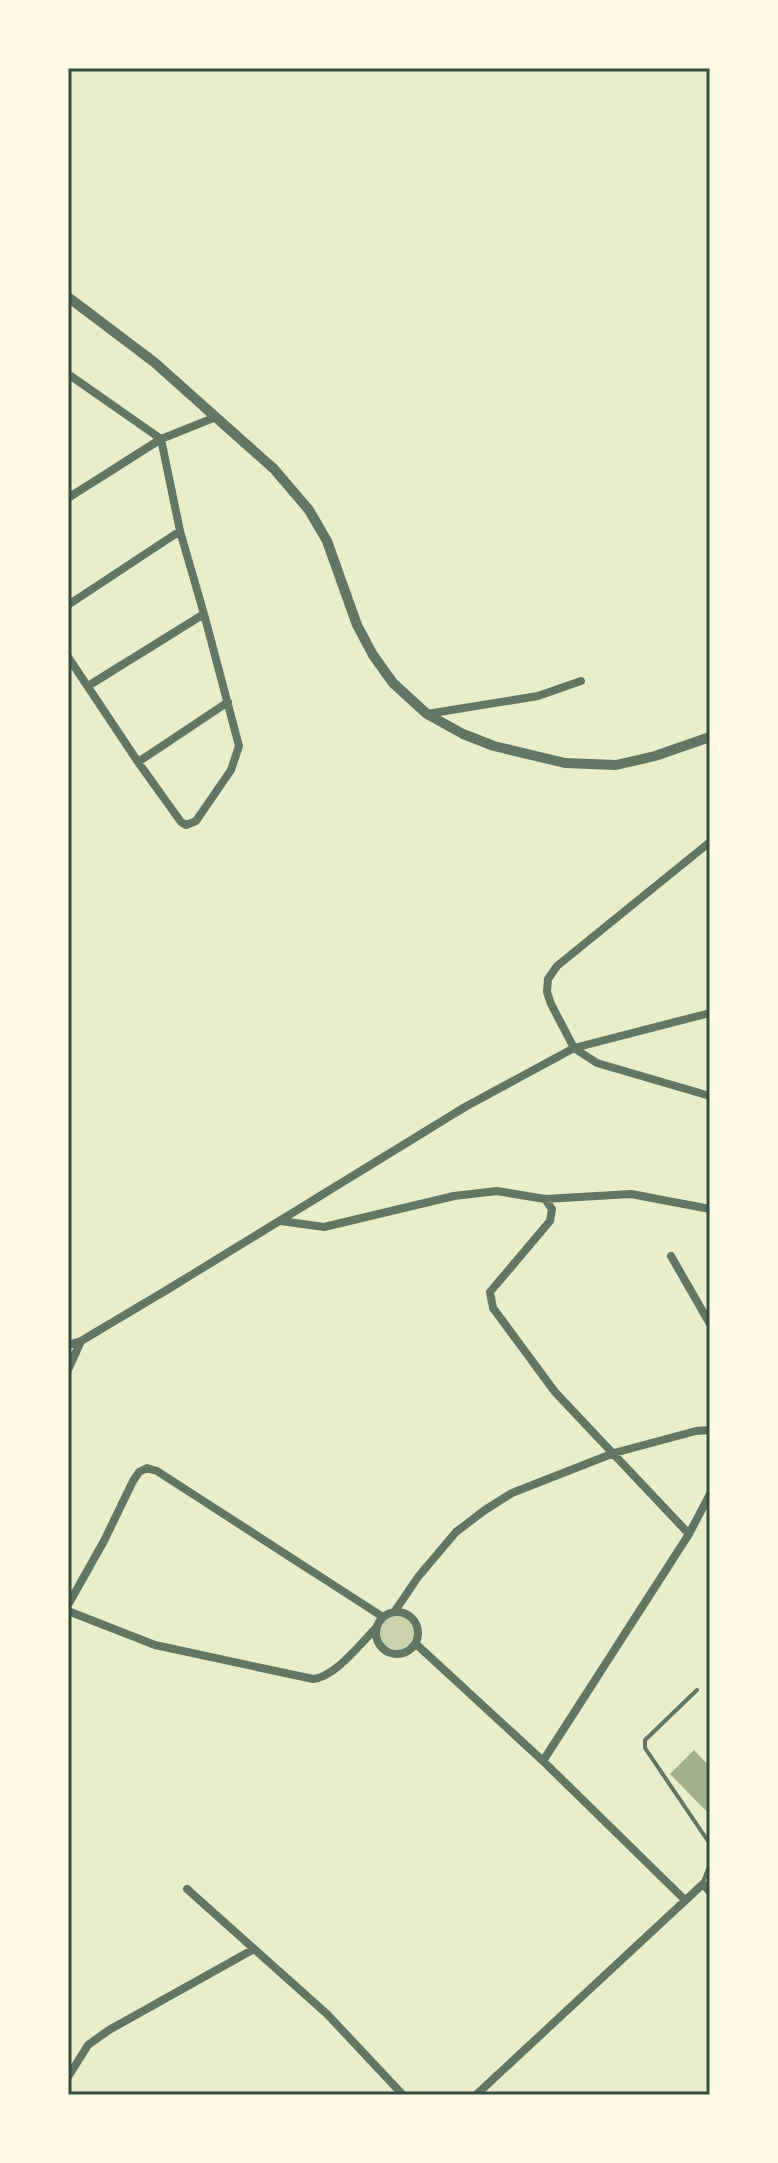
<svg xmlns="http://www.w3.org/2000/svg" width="778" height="2163" viewBox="0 0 778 2163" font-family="Lora,serif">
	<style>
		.green { fill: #cad2ad }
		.water { fill: #a3b18a }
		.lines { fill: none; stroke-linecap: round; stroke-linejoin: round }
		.service { stroke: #617663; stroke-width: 4 }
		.minor { stroke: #617663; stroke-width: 8 }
		.tertiary { stroke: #617663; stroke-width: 10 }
		.neatline { fill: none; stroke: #344e41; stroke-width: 3 }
	</style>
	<rect width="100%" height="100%" fill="#e9edc9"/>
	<path class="green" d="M391,1614L403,1615C411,1621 415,1628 415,1637C416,1668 348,1638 391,1614Z"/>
	<path class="water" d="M694,1750L710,1767V1815L670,1774Z"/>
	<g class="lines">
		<path class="service" d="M697,1690L645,1740V1748L710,1844
			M703,1882L710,1864"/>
		<path class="minor" d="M68,374L161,439L180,531L204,614L239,746L231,770L196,821L186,825L181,822L138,762L68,657
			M68,498L161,439L216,417
			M68,605L180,531
			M88,686L204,614
			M427,714L538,696L581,681
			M138,762L228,702
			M710,842L557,966L548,979L547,992L551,1004L574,1048L597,1063L710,1096
			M545,1199L552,1209L550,1221L490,1292L493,1308L555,1392L689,1534
			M281,1221L324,1227L454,1196L497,1191L545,1199L631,1194L710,1209
			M671,1256L710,1324
			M68,1345L81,1341L170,1288L465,1107L574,1048L710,1013
			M68,1370L81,1341
			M68,1605L104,1541L133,1481L139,1472L147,1468L157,1471L383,1617
			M68,1611L155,1645L313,1679C335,1677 360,1644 376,1628
			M395,1611L418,1577L456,1532L485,1510L512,1493L614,1453L696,1431L710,1430
			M376 1633a21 21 0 1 1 42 0a21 21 0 1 1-42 0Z
			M416,1644L543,1761L685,1900
			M543,1761L689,1534L710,1494
			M187,1889L327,2014L403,2095
			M68,2077L88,2045L109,2030L254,1949
			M476,2095L703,1884L710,1892"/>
		<path class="tertiary" d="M68,297L154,362L274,469L309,510L327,541L357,625L373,655L393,683L427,714L463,734L494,746L565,763L616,765L655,756L710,737"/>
	</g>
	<rect width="778" height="2163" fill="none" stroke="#fefae0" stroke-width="140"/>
	<rect x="70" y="70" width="638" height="2023" class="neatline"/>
</svg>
